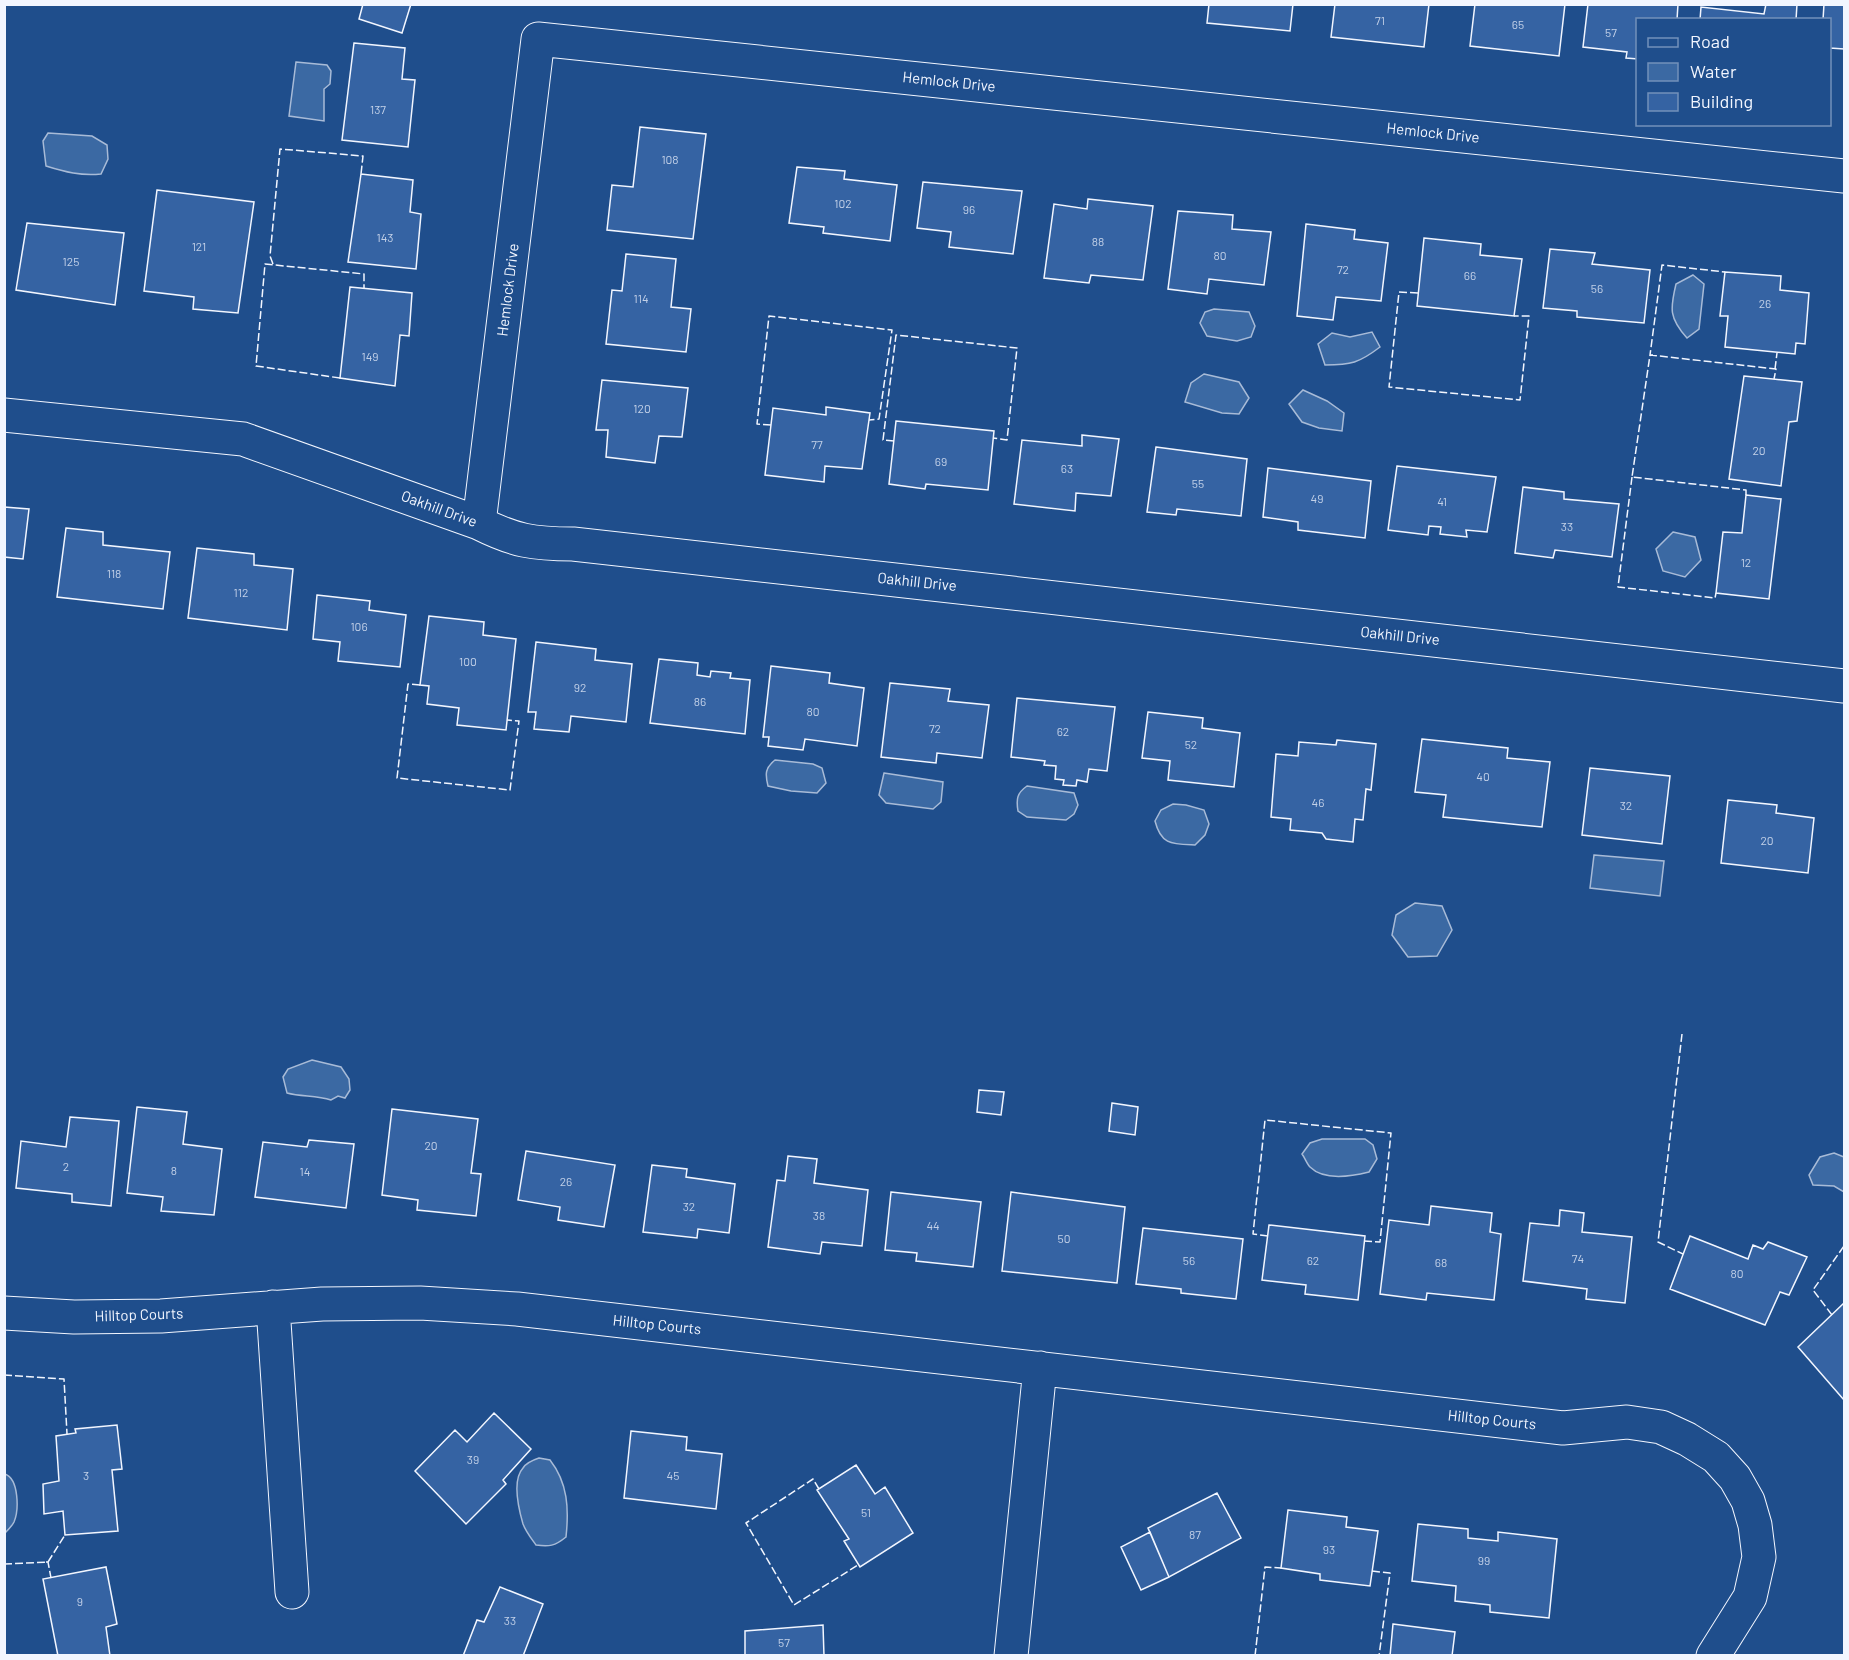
<svg xmlns="http://www.w3.org/2000/svg" width="1849" height="1660" viewBox="0 0 1849 1660" font-family="Barlow,sans-serif">
	<style>
		.water { fill: #3b69a3; stroke: #a8bbd7; stroke-width: 1.5 }
		.building { fill: #3563a3; stroke: #f2f6ff; stroke-width: 1.5 }
		.lines { fill: none; stroke-linecap: round; stroke-linejoin: round }
		.street-casing { stroke: #f2f6ff; stroke-width: 35 }
		.street { stroke: #1f4e8c; stroke-width: 33 }
		.fence { stroke: #f2f6ff; stroke-width: 1.5; stroke-dasharray: 8 3; stroke-linecap: butt }
		.labels { text-anchor: middle; stroke-width: 4.5; stroke-linejoin: round; paint-order: stroke }
		.number-label { font-size: 12px; fill: #c3d1e8 }
		.street-label { font-size: 15px; fill: #f2f6ff; stroke: #1f4e8c }
	</style>
	<rect width="100%" height="100%" fill="#1f4e8c"/>
	<path class="water" d="M296,62L327,65L331,71L330,84L324,89V121L289,116Z
		M48,133L92,136L107,145L108,159L101,174C81,176 65,172 46,166L43,141Z
		M1693,275L1704,284L1699,329L1687,338C1669,318 1670,309 1676,284Z
		M1214,309L1249,312L1255,326L1251,337L1237,341L1207,336L1200,323L1205,312Z
		M1372,332L1380,347C1359,363 1351,365 1325,365L1318,344L1332,333L1350,337Z
		M1204,374L1239,382L1249,398L1239,414L1222,413L1185,402L1191,383Z
		M1303,390L1327,401L1344,413L1342,431L1319,428L1302,422L1289,404Z
		M1673,532L1695,537L1701,560L1685,577L1663,571L1656,549Z
		M775,760L813,764L822,768L826,783L817,793L791,791L768,786C765,774 765,768 775,760Z
		M884,773L943,782L941,802L933,809L886,803L879,795Z
		M1027,786L1074,793L1078,805L1074,814L1066,820L1027,817L1018,811C1016,799 1017,793 1027,786Z
		M1173,804L1186,805L1204,810L1209,824L1205,835L1195,845C1172,844 1161,845 1155,821L1161,810Z
		M1594,855L1664,861L1660,896L1590,888Z
		M1415,903L1442,906L1452,930L1437,956L1408,957L1392,935L1396,915Z
		M312,1060L341,1067L349,1079L350,1090L345,1098L338,1096L331,1100C316,1095 302,1097 287,1093L283,1077L288,1069Z
		M1322,1139H1365L1373,1145L1377,1159L1369,1172C1353,1176 1324,1181 1310,1167C1307,1164 1305,1158 1302,1154L1310,1143Z
		M1834,1153L1844,1157V1192L1834,1186L1813,1185L1809,1175L1820,1157Z
		M539,1458L550,1460C568,1483 569,1509 566,1537C555,1546 549,1547 536,1545C531,1538 526,1532 523,1524C519,1510 512,1480 523,1468C526,1463 533,1460 539,1458Z
		M5,1474C19,1479 19,1510 14,1522C12,1526 8,1530 5,1533Z"/>
	<path class="building" d="M363,4H411L402,33L359,19Z
		M1209,4H1293L1290,31L1207,23Z
		M1335,4H1429L1424,47L1331,37Z
		M1475,4H1565L1559,56L1470,46Z
		M1588,4H1678L1677,20H1638V59L1626,58L1627,52L1583,47Z
		M1766,4H1797L1796,20H1700L1701,7L1764,14Z
		M1824,4H1844V49L1830,48V20H1823Z
		M354,43L405,48L402,79L415,80L408,147L342,140Z
		M640,127L706,134L693,239L607,230L612,185L633,187Z
		M797,167L845,171L844,179L897,185L890,241L823,233L824,227L789,223Z
		M361,174L413,180L410,212L421,214L416,269L348,262Z
		M923,182L1022,191L1013,254L949,247L951,232L917,228Z
		M157,190L254,202L238,313L193,309L194,297L144,291Z
		M1088,199L1153,206L1143,280L1091,275L1089,283L1044,278L1054,204L1087,209Z
		M1178,211L1233,215L1232,229L1271,232L1264,285L1209,279L1207,294L1168,289Z
		M27,223L124,233L115,305L16,290Z
		M1306,224L1355,230L1354,239L1388,243L1381,301L1336,297L1333,320L1297,316Z
		M1424,238L1481,244L1480,255L1522,259L1514,316L1417,306Z
		M1550,249L1595,253L1592,264L1650,270L1644,323L1577,317V311L1543,308Z
		M626,254L676,259L671,307L691,309L686,352L606,344L612,290L622,291Z
		M1725,272L1781,276L1780,290L1809,293L1805,344L1796,343L1795,354L1725,347L1728,316H1720Z
		M350,287L412,293L409,336L400,335L395,386L340,378Z
		M1744,376L1802,382L1797,421L1789,422L1781,486L1729,479Z
		M602,380L688,388L682,437L659,436L655,463L606,457L608,430H596Z
		M826,407L870,413L862,469L825,466L824,482L765,475L773,408L826,415Z
		M896,421L994,431L988,490L926,484L925,489L889,484Z
		M1082,435L1119,439L1111,496L1076,493L1075,511L1014,504L1022,440L1082,446Z
		M1156,447L1247,459L1241,516L1177,509L1176,515L1147,512Z
		M1397,466L1496,477L1487,532L1466,530L1467,537L1440,534L1441,527L1429,526L1428,535L1388,530Z
		M1268,468L1371,481L1365,538L1298,530V522L1263,517Z
		M1523,487L1564,492V499L1619,504L1612,557L1555,550L1553,558L1515,553Z
		M1746,495L1781,499L1769,599L1716,593L1723,532L1742,533Z
		M4,507L29,509L23,559L4,557Z
		M66,528L103,532V545L170,552L163,609L57,597Z
		M197,548L254,554V565L293,569L287,630L188,618Z
		M317,595L370,601L369,610L406,615L400,667L338,661L340,642L313,639Z
		M429,616L484,622L483,635L516,639L506,730L457,725L459,708L427,704L429,686L420,685Z
		M536,642L596,649L595,660L632,664L626,722L571,716L569,732L534,729L536,712H528Z
		M659,659L698,663L697,675L710,677L711,671L731,673L730,678L750,680L745,734L650,723Z
		M771,666L830,673L829,683L864,688L857,746L805,739L803,750L768,746L769,737H763Z
		M890,683L950,689L948,701L989,705L982,758L937,753L936,763L881,757Z
		M1017,698L1115,707L1107,771L1089,769L1087,782L1077,780L1076,786L1063,785L1064,780L1055,779L1056,766L1044,765L1045,761L1011,757Z
		M1148,712L1203,718L1202,728L1240,733L1234,787L1168,780L1170,761L1142,758Z
		M1422,739L1508,748L1507,758L1550,762L1542,827L1443,817L1446,795L1415,792Z
		M1337,740L1376,744L1371,790L1366,789L1363,820L1355,819L1353,842L1326,839L1322,833L1290,830L1291,819L1271,817L1276,754L1298,756L1299,742L1336,745Z
		M1590,768L1670,776L1662,844L1582,835Z
		M1728,800L1777,805L1776,813L1814,818L1808,873L1721,863Z
		M979,1090L1004,1092L1001,1115L977,1112Z
		M1112,1103L1138,1107L1135,1135L1109,1131Z
		M137,1107L187,1112L183,1144L222,1149L214,1215L161,1211L163,1197L127,1193Z
		M392,1109L478,1119L471,1173L481,1174L476,1216L417,1210L418,1200L382,1195Z
		M70,1117L119,1121L111,1206L72,1202V1194L16,1188L21,1141L66,1147Z
		M309,1140L354,1144L346,1208L255,1197L263,1142L307,1147Z
		M526,1151L615,1165L604,1227L558,1220L560,1207L518,1200Z
		M788,1156L817,1159L814,1183L868,1190L862,1246L822,1242L820,1254L768,1247L777,1180L785,1181Z
		M652,1165L687,1169L686,1177L735,1184L729,1233L698,1229L697,1238L643,1232Z
		M891,1192L981,1202L973,1267L916,1261L917,1253L885,1250Z
		M1011,1192L1125,1207L1117,1283L1002,1271Z
		M1431,1206L1492,1213L1490,1232L1501,1234L1494,1300L1427,1293L1426,1300L1380,1294L1389,1220L1429,1225Z
		M1560,1210L1584,1213L1582,1232L1632,1237L1625,1303L1586,1299L1587,1289L1523,1281L1530,1223L1559,1226Z
		M1269,1225L1365,1236L1358,1300L1305,1294L1306,1285L1262,1280Z
		M1143,1228L1243,1239L1236,1299L1181,1293V1289L1136,1284Z
		M1690,1236L1748,1259L1753,1245L1763,1249L1768,1242L1807,1257L1789,1295L1780,1292L1765,1325L1670,1289Z
		M1844,1303V1400L1798,1347Z
		M494,1413L531,1449L503,1480L506,1484L466,1524L415,1471L455,1430L467,1442Z
		M117,1425L122,1469L112,1470L118,1531L65,1535L63,1511L44,1514L43,1484L59,1481L56,1436L76,1433L75,1429Z
		M631,1431L687,1437L686,1450L722,1454L716,1509L624,1498Z
		M856,1465L875,1494L885,1487L913,1533L860,1567L844,1541L849,1539L817,1490Z
		M1217,1493L1241,1538L1169,1577L1148,1528Z
		M1288,1510L1347,1517L1346,1527L1378,1531L1370,1586L1320,1580V1574L1281,1568Z
		M1418,1524L1468,1529V1538L1498,1541V1532L1557,1539L1549,1618L1490,1612V1605L1455,1601L1456,1586L1412,1581Z
		M1150,1532L1169,1577L1141,1590L1121,1547Z
		M106,1567L117,1624L106,1627L110,1656H58L43,1579Z
		M500,1587L543,1604L523,1656H463L477,1620L484,1622Z
		M1393,1624L1455,1632L1452,1656H1390Z
		M823,1625L824,1656H745V1631Z"/>
	<g class="lines">
		<defs>
			<path id="street" d="M4,415L243,439L479,523C515,541 533,544 573,544L1844,686
				M479,523L538,39L1844,176
				M273,1307L292,1592
				M4,1313L74,1317L161,1316L322,1304L420,1303L517,1309L1563,1428L1627,1422L1661,1427L1687,1439L1716,1457L1735,1478L1748,1501L1755,1525L1759,1557L1750,1597L1713,1656
				M1011,1656L1040,1368"/>
		</defs>
		<use href="#street" class="street-casing"/>
		<use href="#street" class="street"/>
		<path class="fence" d="M273,264L270,256L280,149L363,156L361,174
			M1418,293L1399,292L1389,387L1520,400L1529,316H1514
			M1653,355H1650L1662,265L1725,272
			M1775,369L1777,353
			M340,378L256,366L265,264L364,274V289
			M771,425L757,424L769,316L892,330L879,419L869,420
			M894,441L883,440L896,335L1017,348L1007,440L993,438
			M1632,477L1618,587L1715,598L1716,593
			M1746,495V490L1632,477L1650,355L1776,369L1774,379
			M420,685L408,684L397,778L510,790L519,721L507,720
			M1682,1034L1658,1242L1683,1254
			M1268,1236L1253,1234L1265,1120L1391,1133L1380,1242L1364,1241
			M1832,1315L1813,1290L1844,1246
			M4,1375L64,1379L67,1434
			M819,1489L813,1479L746,1523L794,1605L858,1565
			M46,1562H48L51,1578
			M4,1564L48,1562L65,1535
			M1372,1571L1390,1573L1379,1656
			M1255,1656L1265,1567L1281,1568"/>
	</g>
	<g class="labels">
		<g class="number-label">
			<text x="1380" y="25">71</text>
			<text x="1518" y="29">65</text>
			<text x="1611" y="37">57</text>
			<text x="378" y="114">137</text>
			<text x="670" y="164">108</text>
			<text x="843" y="208">102</text>
			<text x="969" y="214">96</text>
			<text x="385" y="242">143</text>
			<text x="1098" y="246">88</text>
			<text x="199" y="251">121</text>
			<text x="1220" y="260">80</text>
			<text x="71" y="266">125</text>
			<text x="1343" y="274">72</text>
			<text x="1470" y="280">66</text>
			<text x="1597" y="293">56</text>
			<text x="641" y="303">114</text>
			<text x="1765" y="308">26</text>
			<text x="370" y="361">149</text>
			<text x="642" y="413">120</text>
			<text x="817" y="449">77</text>
			<text x="1759" y="455">20</text>
			<text x="941" y="466">69</text>
			<text x="1067" y="473">63</text>
			<text x="1198" y="488">55</text>
			<text x="1317" y="503">49</text>
			<text x="1442" y="506">41</text>
			<text x="1567" y="531">33</text>
			<text x="1746" y="567">12</text>
			<text x="114" y="578">118</text>
			<text x="241" y="597">112</text>
			<text x="359" y="631">106</text>
			<text x="468" y="666">100</text>
			<text x="580" y="692">92</text>
			<text x="700" y="706">86</text>
			<text x="813" y="716">80</text>
			<text x="935" y="733">72</text>
			<text x="1063" y="736">62</text>
			<text x="1191" y="749">52</text>
			<text x="1483" y="781">40</text>
			<text x="1318" y="807">46</text>
			<text x="1626" y="810">32</text>
			<text x="1767" y="845">20</text>
			<text x="431" y="1150">20</text>
			<text x="66" y="1171">2</text>
			<text x="174" y="1175">8</text>
			<text x="305" y="1176">14</text>
			<text x="566" y="1186">26</text>
			<text x="689" y="1211">32</text>
			<text x="819" y="1220">38</text>
			<text x="933" y="1230">44</text>
			<text x="1064" y="1243">50</text>
			<text x="1578" y="1263">74</text>
			<text x="1189" y="1265">56</text>
			<text x="1313" y="1265">62</text>
			<text x="1441" y="1267">68</text>
			<text x="1737" y="1278">80</text>
			<text x="473" y="1464">39</text>
			<text x="86" y="1480">3</text>
			<text x="673" y="1480">45</text>
			<text x="866" y="1517">51</text>
			<text x="1195" y="1539">87</text>
			<text x="1329" y="1554">93</text>
			<text x="1484" y="1565">99</text>
			<text x="80" y="1606">9</text>
			<text x="510" y="1625">33</text>
			<text x="784" y="1647">57</text>
		</g>
		<g class="street-label">
			<text transform="translate(949 82) rotate(6)" y="5">Hemlock Drive</text>
			<text transform="translate(1433 133) rotate(6)" y="5">Hemlock Drive</text>
			<text transform="translate(508 290) rotate(-83)" y="5">Hemlock Drive</text>
			<text transform="translate(439 509) rotate(20)" y="5">Oakhill Drive</text>
			<text transform="translate(917 582) rotate(6)" y="5">Oakhill Drive</text>
			<text transform="translate(1400 636) rotate(6)" y="5">Oakhill Drive</text>
			<text transform="translate(139 1315) rotate(-2)" y="5">Hilltop Courts</text>
			<text transform="translate(657 1325) rotate(6)" y="5">Hilltop Courts</text>
			<text transform="translate(1492 1420) rotate(6)" y="5">Hilltop Courts</text>
		</g>
	</g>
	<rect width="1849" height="1660" fill="none" stroke="#f2f6ff" stroke-width="12"/>
	<rect x="1636" y="18" width="195" height="108" fill="#1f4e8c" stroke="#7391ba" stroke-width="1.5"/>
	<rect x="1648" y="38" width="30" height="9" fill="#1f4e8c" stroke="#7391ba" stroke-width="1.5"/>
	<text x="1690" y="48" font-size="18" fill="#f2f6ff">Road</text>
	<rect x="1648" y="63" width="30" height="18" fill="#3b69a3" stroke="#7391ba" stroke-width="1.5"/>
	<text x="1690" y="78" font-size="18" fill="#f2f6ff">Water</text>
	<rect x="1648" y="93" width="30" height="18" fill="#3563a3" stroke="#7391ba" stroke-width="1.5"/>
	<text x="1690" y="108" font-size="18" fill="#f2f6ff">Building</text>
</svg>
